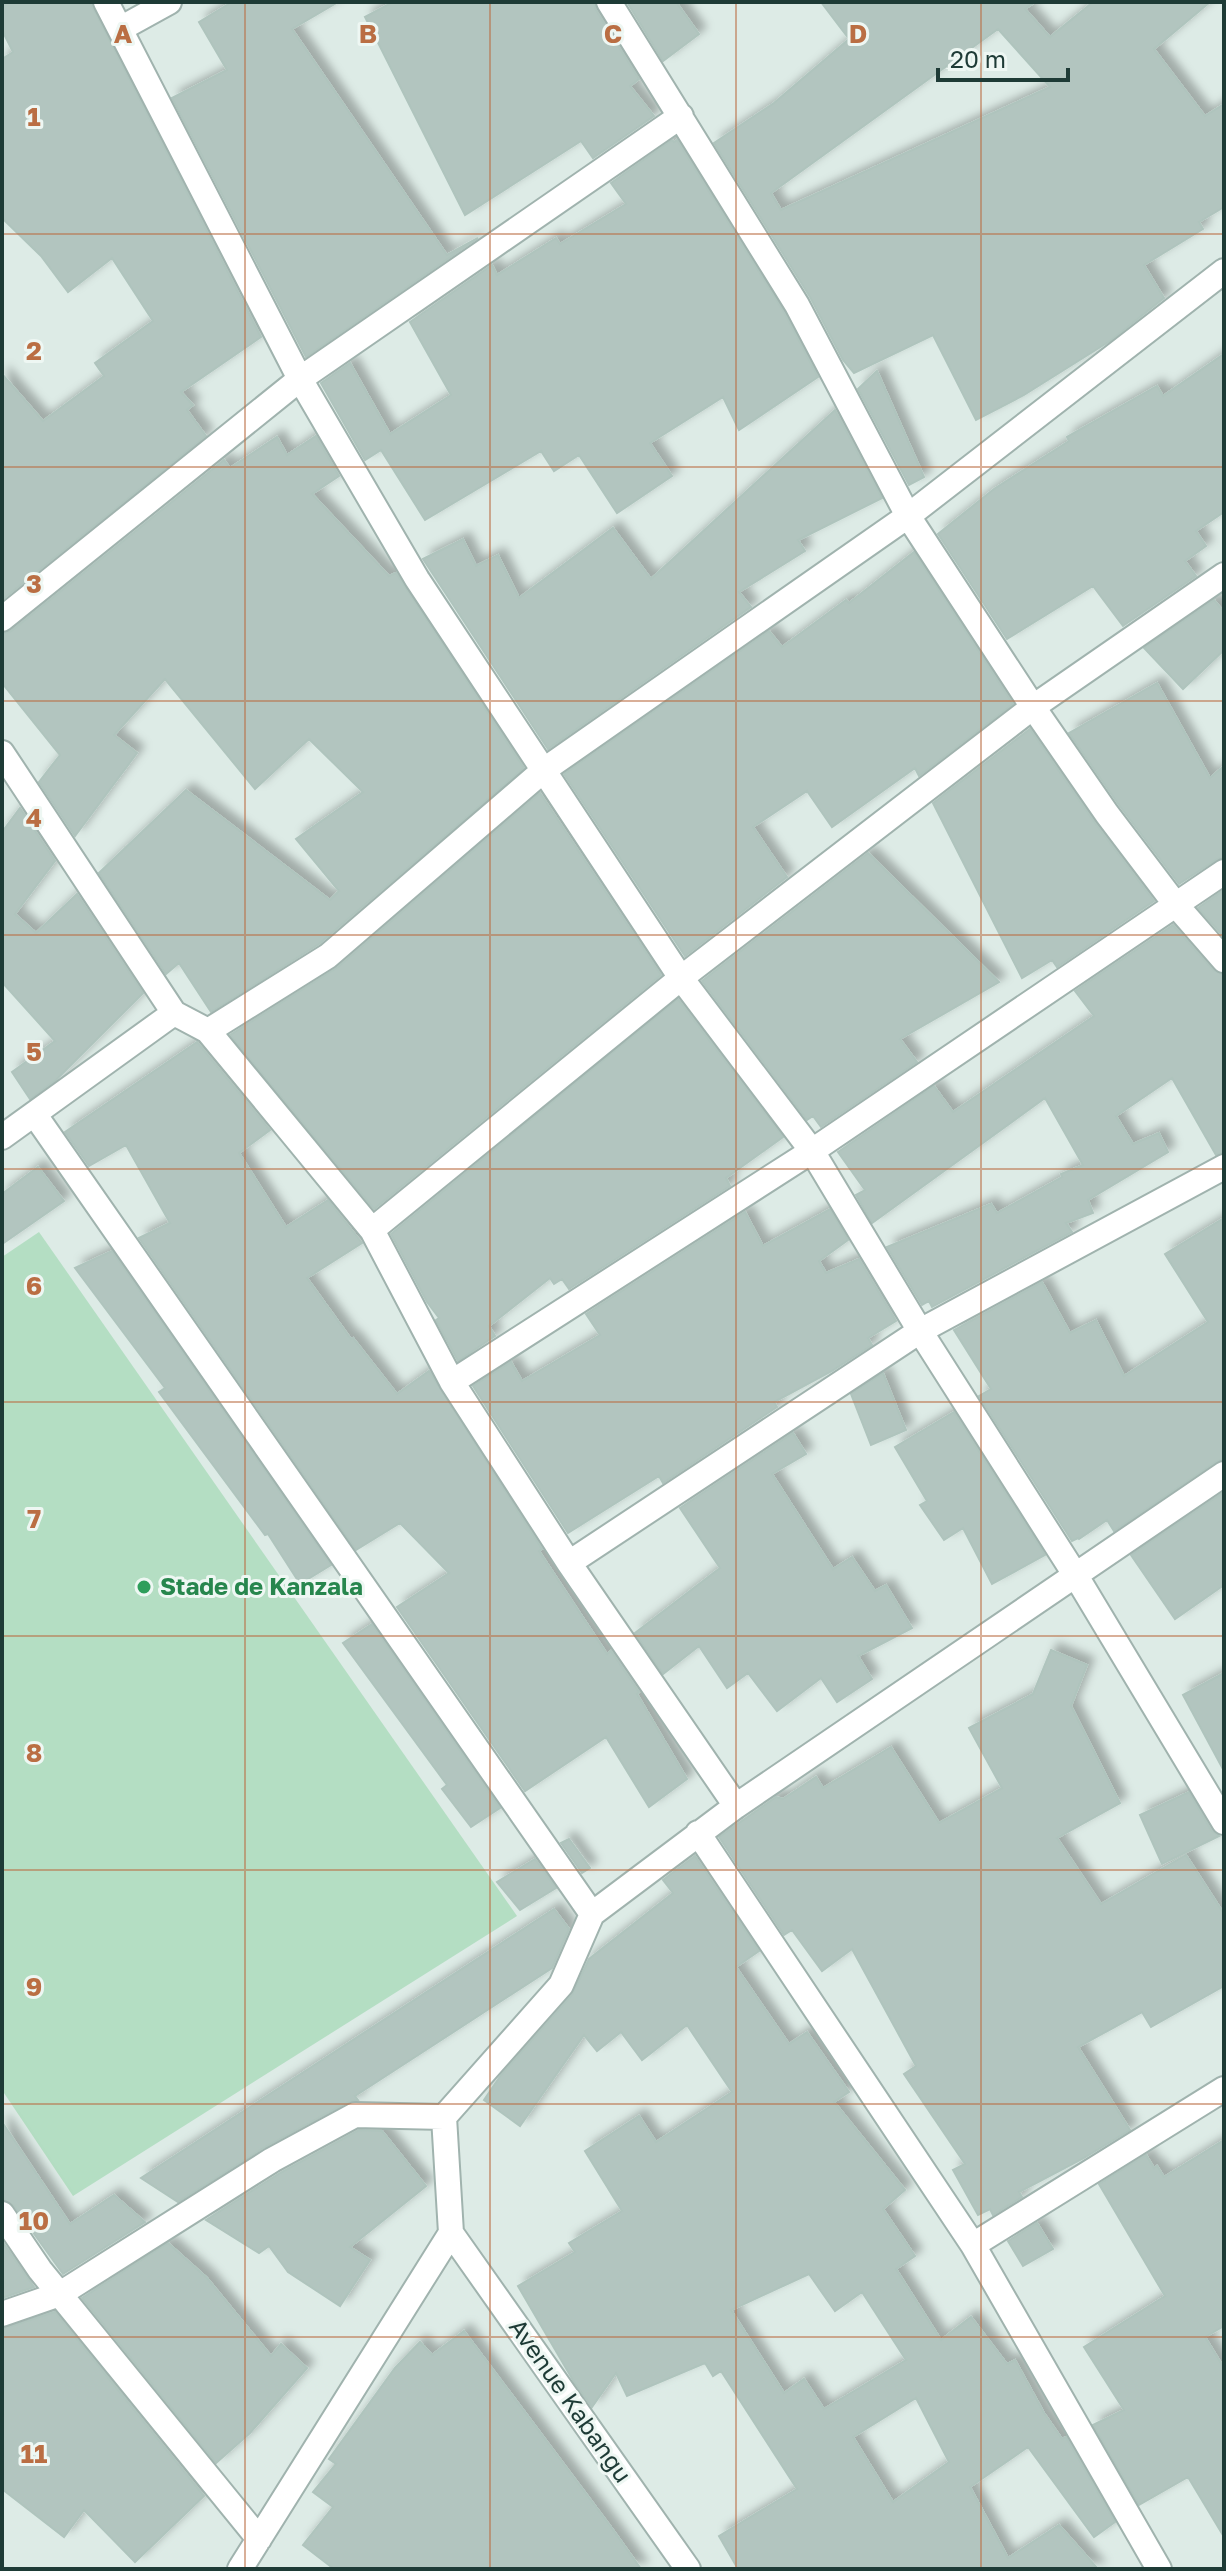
<svg xmlns="http://www.w3.org/2000/svg" width="1226" height="2571" viewBox="0 0 1226 2571" font-family="'Golos Text',sans-serif">
	<style>
		.green { fill: #b4dec3 }
		.building { fill: #b2c5bf; stroke: #afc4bd; stroke-width: 2; fill-rule: evenodd; filter: url(#shadow) }
		.lines { fill: none; stroke-linecap: round; stroke-linejoin: round }
		.minor-casing { stroke: #a0b3ae; stroke-width: 28 }
		.minor { stroke: #fff; stroke-width: 24 }
		.grid { fill: none; stroke: #ba6e43; stroke-width: 2; stroke-opacity: 0.55 }
		.leisure-dot { fill: #2e9e5b; stroke: #eef7f3; stroke-width: 3 }
		.labels { text-anchor: middle; stroke-width: 6; stroke-linejoin: round; paint-order: stroke }
		.leisure-label { font-size: 24px; font-weight: bold; fill: #27864d; stroke: #eef7f3; text-anchor: start }
		.street-label { font-size: 24px; fill: #1e3b36; stroke: #eef7f3 }
		.grid-label { font-size: 26px; text-anchor: middle; font-weight: bold; fill: #ba6e43; stroke: #eef7f3; stroke-width: 6; stroke-linejoin: round; paint-order: stroke }
	</style>
	<defs>
		<filter id="shadow"><feDropShadow dx="7" dy="-7" stdDeviation="4" flood-color="#0004"/></filter>
	</defs>
	<rect width="100%" height="100%" fill="#ddebe6"/>
	<path class="green" d="M39,1232L517,1916L73,2196L2,2090V1257Z"/>
	<path class="building" d="M2,2H90L261,337L181,392L193,405L187,410L206,436L2,600V374L43,421L104,376L95,363L153,321L112,258L68,292L41,256L2,218V59L13,52L2,30Z
		M232,2H338L292,29L447,255L478,238L306,357L172,98L227,70L199,22Z
		M393,2H594L596,10L639,79L630,86L654,116L593,158L581,141L465,215L365,17Z
		M627,2H676L699,34L663,61Z
		M821,2H1035L1025,9L1050,37L1093,2H1210L1154,49L1205,116L1224,104V207L1199,222L1203,229L1144,265L1164,298L1110,341L1024,395L976,420L933,335L854,373L843,360L810,297L714,143L774,103L849,39ZM998,29L1050,87L781,210L771,193Z
		M672,140L674,142L677,140L784,312L818,377L739,430L723,397L650,443L672,476L617,513L579,455L554,471L541,451L425,520L381,450L365,460L321,383L350,363L390,434L451,395L410,322L492,265L497,275L556,238L560,244L626,204L611,183Z
		M1224,354V512L1196,531L1206,546L1185,561L1196,576L1123,626L1093,586L1007,639L938,534L994,489L1069,441L1067,437L1157,386L1163,396Z
		M877,371L924,477L909,485L858,389Z
		M835,410L882,498L798,540L805,551L739,592L751,607L548,749L423,559L463,539L476,566L498,555L519,598L613,528L651,579Z
		M316,436L339,476L312,494L389,576L396,573L524,768L319,944L211,1012L179,963L166,974L99,873L186,790L330,900L339,891L296,839L363,792L309,739L255,789L165,679L114,735L137,753L75,836L39,782L60,755L2,683V634L11,631L224,460L230,468L277,437L287,455Z
		M914,552L1013,704L919,776L915,768L832,827L807,791L753,827L787,877L685,956L564,774L769,631L782,647L846,600L849,603Z
		M1214,600L1224,612V650L1183,689L1144,648Z
		M1157,683L1210,778L1224,766V857L1216,860L1179,884L1119,805L1069,733Z
		M1030,729L1095,823L1154,901L1057,967L1052,960L1022,978L933,803Z
		M540,793L661,975L374,1209L230,1035L338,967Z
		M20,808L55,861L15,914L36,933L77,894L143,993L56,1080L30,1099L12,1072L55,1041L2,982V832Z
		M868,853L999,982L900,1039L917,1062L821,1127L813,1116L807,1120L702,981Z
		M1224,890V937L1198,908Z
		M1173,925L1213,970L1224,975V1152L1216,1155L1172,1078L1116,1116L1133,1144L1159,1133L1168,1152L1088,1200L1093,1213L1066,1223L1072,1232L932,1307L929,1301L922,1305L887,1247L991,1204L997,1213L1062,1177L1061,1174L1083,1165L1045,1098L872,1223L856,1195L865,1190L838,1152L934,1086L953,1112L1094,1016L1075,991Z
		M678,999L783,1137L726,1178L730,1186L569,1289L562,1279L554,1284L550,1278L489,1326L495,1336L458,1361L436,1320L439,1318L427,1302L391,1234Z
		M197,1042L270,1130L239,1153L286,1227L328,1200L362,1243L307,1278L351,1339L353,1338L397,1394L429,1371L542,1549L539,1551L607,1654L611,1651L639,1692L637,1694L687,1779L649,1807L606,1737L525,1791L397,1607L449,1573L400,1523L356,1550L139,1238L170,1223L126,1145L89,1166L65,1132Z
		M38,1167L64,1201L2,1244V1194Z
		M830,1209L848,1240L819,1261L826,1273L859,1259L896,1321L868,1338L872,1345L832,1371L774,1402L777,1407L663,1483L659,1476L568,1533L473,1386L511,1362L522,1381L600,1335L586,1314L745,1212L763,1246Z
		M1224,1218V1459L1216,1462L1114,1531L1107,1520L1079,1539L1078,1538L1072,1541L979,1396L991,1389L954,1330L1042,1282L1070,1333L1096,1320L1124,1376L1208,1322L1165,1254Z
		M112,1251L331,1565L300,1584L268,1534L265,1535L159,1392L165,1388L75,1268Z
		M883,1373L906,1430L871,1445L851,1394Z
		M954,1412L1045,1555L992,1584L963,1528L944,1540L920,1505L927,1501L895,1447Z
		M793,1433L806,1454L772,1474L833,1569L852,1557L875,1591L886,1585L912,1628L858,1656L872,1679L837,1702L821,1678L777,1711L748,1673L727,1688L699,1646L663,1674L635,1633L720,1568L680,1508Z
		M1224,1492V1585L1175,1619L1131,1555Z
		M372,1624L500,1808L471,1827L442,1789L447,1785L343,1643Z
		M1051,1650L1087,1665L1071,1706L1120,1803L1057,1838L1101,1904L1186,1855L1224,1914V1986L1151,2027L1142,2012L1078,2047L1130,2130L1084,2158L1019,2192L1022,2197L993,2215L990,2209L978,2215L953,2170L965,2164L904,2074L916,2066L852,1949L822,1971L792,1930L784,1935L719,1837L776,1797L783,1799L816,1777L823,1788L891,1747L939,1823L1002,1788L969,1728L1033,1694Z
		M1224,1673V1771L1183,1695Z
		M1189,1792L1211,1830L1219,1836L1162,1864L1140,1815Z
		M569,1839L590,1868L582,1873L561,1843Z
		M695,1856L759,1951L736,1967L789,2044L807,2032L849,2092L834,2102L905,2190L883,2209L915,2256L896,2269L941,2340L971,2317L1007,2364L1015,2360L1044,2413L1062,2439L1066,2437L1115,2522L1094,2537L1028,2447L970,2487L1008,2558L1059,2525L1098,2569H738L719,2536L797,2489L721,2371L713,2376L705,2363L627,2396L616,2373L592,2407L574,2382L518,2286L575,2252L569,2243L622,2211L585,2151L639,2116L656,2142L732,2092L687,2025L642,2060L621,2032L597,2051L584,2035L520,2126L484,2100L501,2075L572,1995L589,1959L673,1893L663,1880ZM809,2274L835,2311L862,2292L906,2360L824,2409L804,2379L784,2393L731,2310ZM916,2398L949,2462L893,2502L853,2437Z
		M535,1859L556,1888L520,1910L497,1882Z
		M554,1909L569,1929L552,1968L355,2096L358,2100L348,2102L265,2147L178,2202L141,2178Z
		M2,2122L70,2224L114,2195L145,2222L63,2274L14,2206L2,2199Z
		M359,2130L382,2131L426,2186L350,2247L370,2260L340,2306L288,2272L269,2246L259,2253L206,2220L280,2173Z
		M1224,2140V2326L1205,2337L1224,2368V2537L1188,2477L1139,2505L1093,2425L1124,2410L1084,2347L1165,2296L1099,2184L1146,2155L1154,2168L1157,2166L1164,2177Z
		M1037,2223L1053,2249L1023,2266L1008,2241Z
		M2,2241L34,2287L2,2298Z
		M168,2243L207,2278L271,2356L281,2344L307,2368L250,2433L216,2463L82,2298Z
		M55,2312L204,2496L135,2562L84,2510L64,2537L2,2489V2329Z
		M464,2331L611,2527L641,2569H334L303,2545L333,2507L313,2492L336,2464L329,2459L395,2368L420,2342L432,2355Z"/>
	<g class="lines">
		<defs>
			<path id="minor" d="M106,2L300,379L417,579L681,978L812,1151L920,1331L1076,1576L1224,1822
				M609,2L797,305L908,516L1033,707L1107,814L1176,905L1224,960
				M120,29L169,2
				M2,619L300,379L681,116
				M2,753L174,1013
				M208,1031L372,1230L452,1382L569,1563L736,1806
				M35,1115L592,1914
				M2,1137L174,1013L208,1031L328,956L544,770L908,516L1224,271
				M372,1230L681,978L1033,707L1224,575
				M452,1382L812,1151L1224,872
				M569,1563L920,1331L1224,1167
				M698,1833L973,2245L1159,2569
				M2,2214L40,2270L259,2539
				M451,2233L688,2569
				M973,2245L1224,2089
				M2,2314L60,2294L272,2160L355,2115L444,2117
				M240,2569L451,2233L444,2117L561,1985L592,1914L736,1806L1224,1474"/>
		</defs>
		<use href="#minor" class="minor-casing"/>
		<use href="#minor" class="minor"/>
	</g>
	<path class="grid" d="M245,2V2569M490,2V2569M736,2V2569M981,2V2569M2,234H1224M2,467H1224M2,701H1224M2,935H1224M2,1169H1224M2,1402H1224M2,1636H1224M2,1870H1224M2,2104H1224M2,2337H1224"/>
	<circle class="leisure-dot" cx="144" cy="1587" r="8"/>
	<g class="labels">
		<g class="leisure-label">
			<text x="160" y="1595">Stade de Kanzala</text>
		</g>
		<g class="street-label">
			<text transform="translate(570 2401) rotate(55)" y="8">Avenue Kabangu</text>
		</g>
	</g>
	<g class="grid-label">
		<text x="123" y="43">A</text>
		<text x="368" y="43">B</text>
		<text x="613" y="43">C</text>
		<text x="858" y="43">D</text>
		<text x="34" y="126">1</text>
		<text x="34" y="360">2</text>
		<text x="34" y="593">3</text>
		<text x="34" y="827">4</text>
		<text x="34" y="1061">5</text>
		<text x="34" y="1295">6</text>
		<text x="34" y="1528">7</text>
		<text x="34" y="1762">8</text>
		<text x="34" y="1996">9</text>
		<text x="34" y="2230">10</text>
		<text x="34" y="2463">11</text>
	</g>
	<rect width="1226" height="2571" fill="none" stroke="#1e3b36" stroke-width="8"/>
	<path d="M938 68v12h130v-12" fill="none" stroke="#1e3b36" stroke-width="4"/>
	<text x="950" y="68" font-size="24" fill="#1e3b36" stroke="#eef7f3" stroke-width="6" paint-order="stroke">20 m</text>
</svg>
